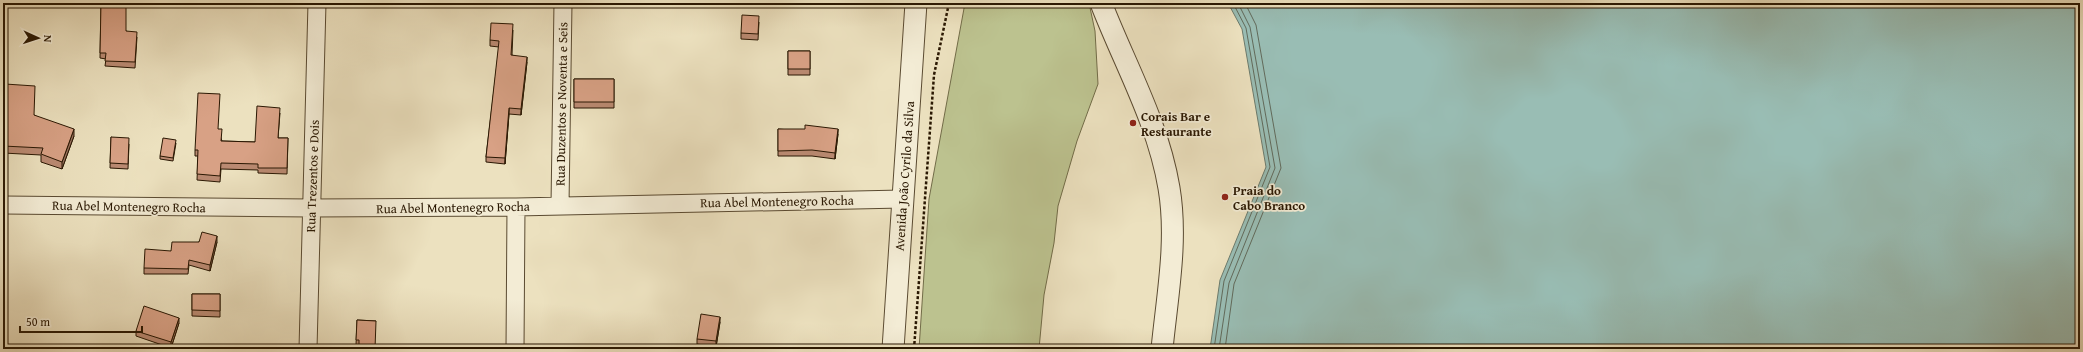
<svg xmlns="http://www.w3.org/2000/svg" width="2083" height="352" viewBox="0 0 2083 352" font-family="'Gentium Book Plus',serif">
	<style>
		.green { fill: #bcc28f; stroke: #726c48 }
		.water { fill: #99bdb4; stroke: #6c7b6d }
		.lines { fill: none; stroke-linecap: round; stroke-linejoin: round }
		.shore { stroke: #616a5b; stroke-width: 1 }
		.minor-casing { stroke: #5a4a31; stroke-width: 19 }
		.tertiary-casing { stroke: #5a4a31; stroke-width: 23 }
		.path { stroke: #291702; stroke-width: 2.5; stroke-dasharray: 3 2; stroke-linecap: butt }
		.minor { stroke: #f3ecd5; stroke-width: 17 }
		.tertiary { stroke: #f3ecd5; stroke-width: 21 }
		.wall { fill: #ba8a72; stroke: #291702 }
		.shaded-wall { fill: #97715d; stroke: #291702 }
		.building { fill: #d8a185; stroke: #291702 }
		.poi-dot { fill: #8f2418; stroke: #f3ecd5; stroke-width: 1.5 }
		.labels { text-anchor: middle; stroke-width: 3.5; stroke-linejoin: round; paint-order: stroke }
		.street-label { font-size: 13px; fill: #291702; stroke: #f3ecd5 }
		.poi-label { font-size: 13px; font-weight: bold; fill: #291702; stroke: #f3ecd5; text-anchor: start }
	</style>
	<rect width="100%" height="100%" fill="#ece1bf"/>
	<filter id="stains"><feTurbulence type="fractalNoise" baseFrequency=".005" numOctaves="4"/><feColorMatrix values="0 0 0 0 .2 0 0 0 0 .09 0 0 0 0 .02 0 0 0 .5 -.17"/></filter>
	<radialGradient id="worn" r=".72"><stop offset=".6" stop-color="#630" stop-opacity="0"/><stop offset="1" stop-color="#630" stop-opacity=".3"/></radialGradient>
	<path class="green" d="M965,3H1089L1095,31L1098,84L1077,141L1058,206L1054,243L1044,295L1039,349H919L929,199Z"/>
	<path class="water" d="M1228,3H2080V349H1210L1220,280L1266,167L1242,29Z"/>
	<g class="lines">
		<path class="shore" d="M1214,349L1224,281L1270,167L1246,28L1233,3
			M1219,349L1229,283L1275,168L1250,27L1238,3
			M1225,349L1234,284L1281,168L1256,25L1245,3"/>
		<defs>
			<path id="minor" d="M3,205L311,208L516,207L902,199
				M560,205L563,3
				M308,349L317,3
				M515,349L516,207"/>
			<path id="tertiary" d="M1101,3C1125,65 1158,122 1169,188C1178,241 1167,297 1162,349
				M893,349L916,3"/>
		</defs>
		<use href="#minor" class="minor-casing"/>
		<use href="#tertiary" class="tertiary-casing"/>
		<path class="path" d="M914,349L934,75L949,3"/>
		<use href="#minor" class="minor"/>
		<use href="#tertiary" class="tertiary"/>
	</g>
	<path class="wall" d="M101,3L126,31L137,37L135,68L105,66L106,59L100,58Z
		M592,3H618V4H592Z
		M759,22L758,40L741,39V33Z
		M513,30L512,55L527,62L521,115L509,114L505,164L486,162V157L499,47L490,46V40Z
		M788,51H810V75H788Z
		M574,79H614V108H574Z
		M280,113L278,138H288L287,174L258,173V170L221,169L220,182L197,180L198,156H195V150L218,129L222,141L255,142Z
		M34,115L74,136L62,169L41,162V155L3,153V146Z
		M778,129L838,134L835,159L812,156H778Z
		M111,137L129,144L128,169L110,168Z
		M176,143L173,161L160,159V156Z
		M199,242H217L210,271L189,265L188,274H144V268L171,251Z
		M192,294H220V317L192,316Z
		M357,320L376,321L359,345H356Z
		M720,322L716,347L697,344V339Z
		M179,323L171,348L136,336V331Z"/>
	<path class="shaded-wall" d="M527,57V62L521,115V109Z
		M509,108V114L505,164V158Z
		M74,129V136L62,169V162Z
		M838,129V134L835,159V153Z
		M217,236V242L210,271V265Z
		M720,317V322L716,347V341Z
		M179,318V323L171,348V342Z"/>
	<path class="building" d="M101,3H126V31L137,32L135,62L105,61L106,53H100Z
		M742,15L759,16L758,34L741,33Z
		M491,23L513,24L511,55L527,57L521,109L509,108L505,158L486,157L499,41L490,40Z
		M788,51H810V69H788Z
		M574,79H614V102H574Z
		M5,84L35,86L34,115L74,129L62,162L41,154L43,148L3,146Z
		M198,93L220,94L218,129H222L221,141L255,142L257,106L280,108L278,138H288L287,168H258V164L221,163L220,176L197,174L198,150H195Z
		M805,125L838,129L835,153L812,150L778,151V129H805Z
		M111,137L129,138L128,164L110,163Z
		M163,138L176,140L173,158L160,156Z
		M202,232L217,236L210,265L189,260L188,269L144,268L145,249L171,251L172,242H199Z
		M192,294H220V311L192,310Z
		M144,306L179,318L171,342L136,331Z
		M701,314L720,317L716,341L697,339Z
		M357,320L376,321L375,349H359V340H356Z"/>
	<g class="poi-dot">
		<circle cx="1133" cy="123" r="4"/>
		<circle cx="1225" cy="197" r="4"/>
	</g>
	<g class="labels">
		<g class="street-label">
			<text transform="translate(561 104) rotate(-89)" y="5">Rua Duzentos e Noventa e Seis</text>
			<text transform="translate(312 176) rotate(-88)" y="5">Rua Trezentos e Dois</text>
			<text transform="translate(904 176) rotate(-86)" y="5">Avenida João Cyrilo da Silva</text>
			<text transform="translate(777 201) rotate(-1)" y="5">Rua Abel Montenegro Rocha</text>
			<text transform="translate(129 206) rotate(1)" y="5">Rua Abel Montenegro Rocha</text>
			<text transform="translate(453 207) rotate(-1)" y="5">Rua Abel Montenegro Rocha</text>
		</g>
		<g class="poi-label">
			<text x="1141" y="121">Corais Bar e<tspan x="1141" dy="15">Restaurante</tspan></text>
			<text x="1233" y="195">Praia do<tspan x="1233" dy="15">Cabo Branco</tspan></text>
		</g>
	</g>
	<rect width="2083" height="352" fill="none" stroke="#ece1bf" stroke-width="16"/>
	<rect x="4" y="4" width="2075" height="344" fill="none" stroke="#291702" stroke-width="2"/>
	<rect x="8" y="8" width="2067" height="336" fill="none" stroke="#291702"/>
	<g transform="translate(38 38) rotate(93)" stroke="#f3ecd5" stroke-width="3" paint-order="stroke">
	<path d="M0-3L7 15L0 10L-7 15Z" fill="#291702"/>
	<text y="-6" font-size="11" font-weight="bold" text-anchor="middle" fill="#291702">N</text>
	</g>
	<path d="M20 326v6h122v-6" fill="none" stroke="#291702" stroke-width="2"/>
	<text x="26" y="326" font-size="12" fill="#291702" stroke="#f3ecd5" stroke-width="3" paint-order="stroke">50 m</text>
	<rect width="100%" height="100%" filter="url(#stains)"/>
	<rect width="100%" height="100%" fill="url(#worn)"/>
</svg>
